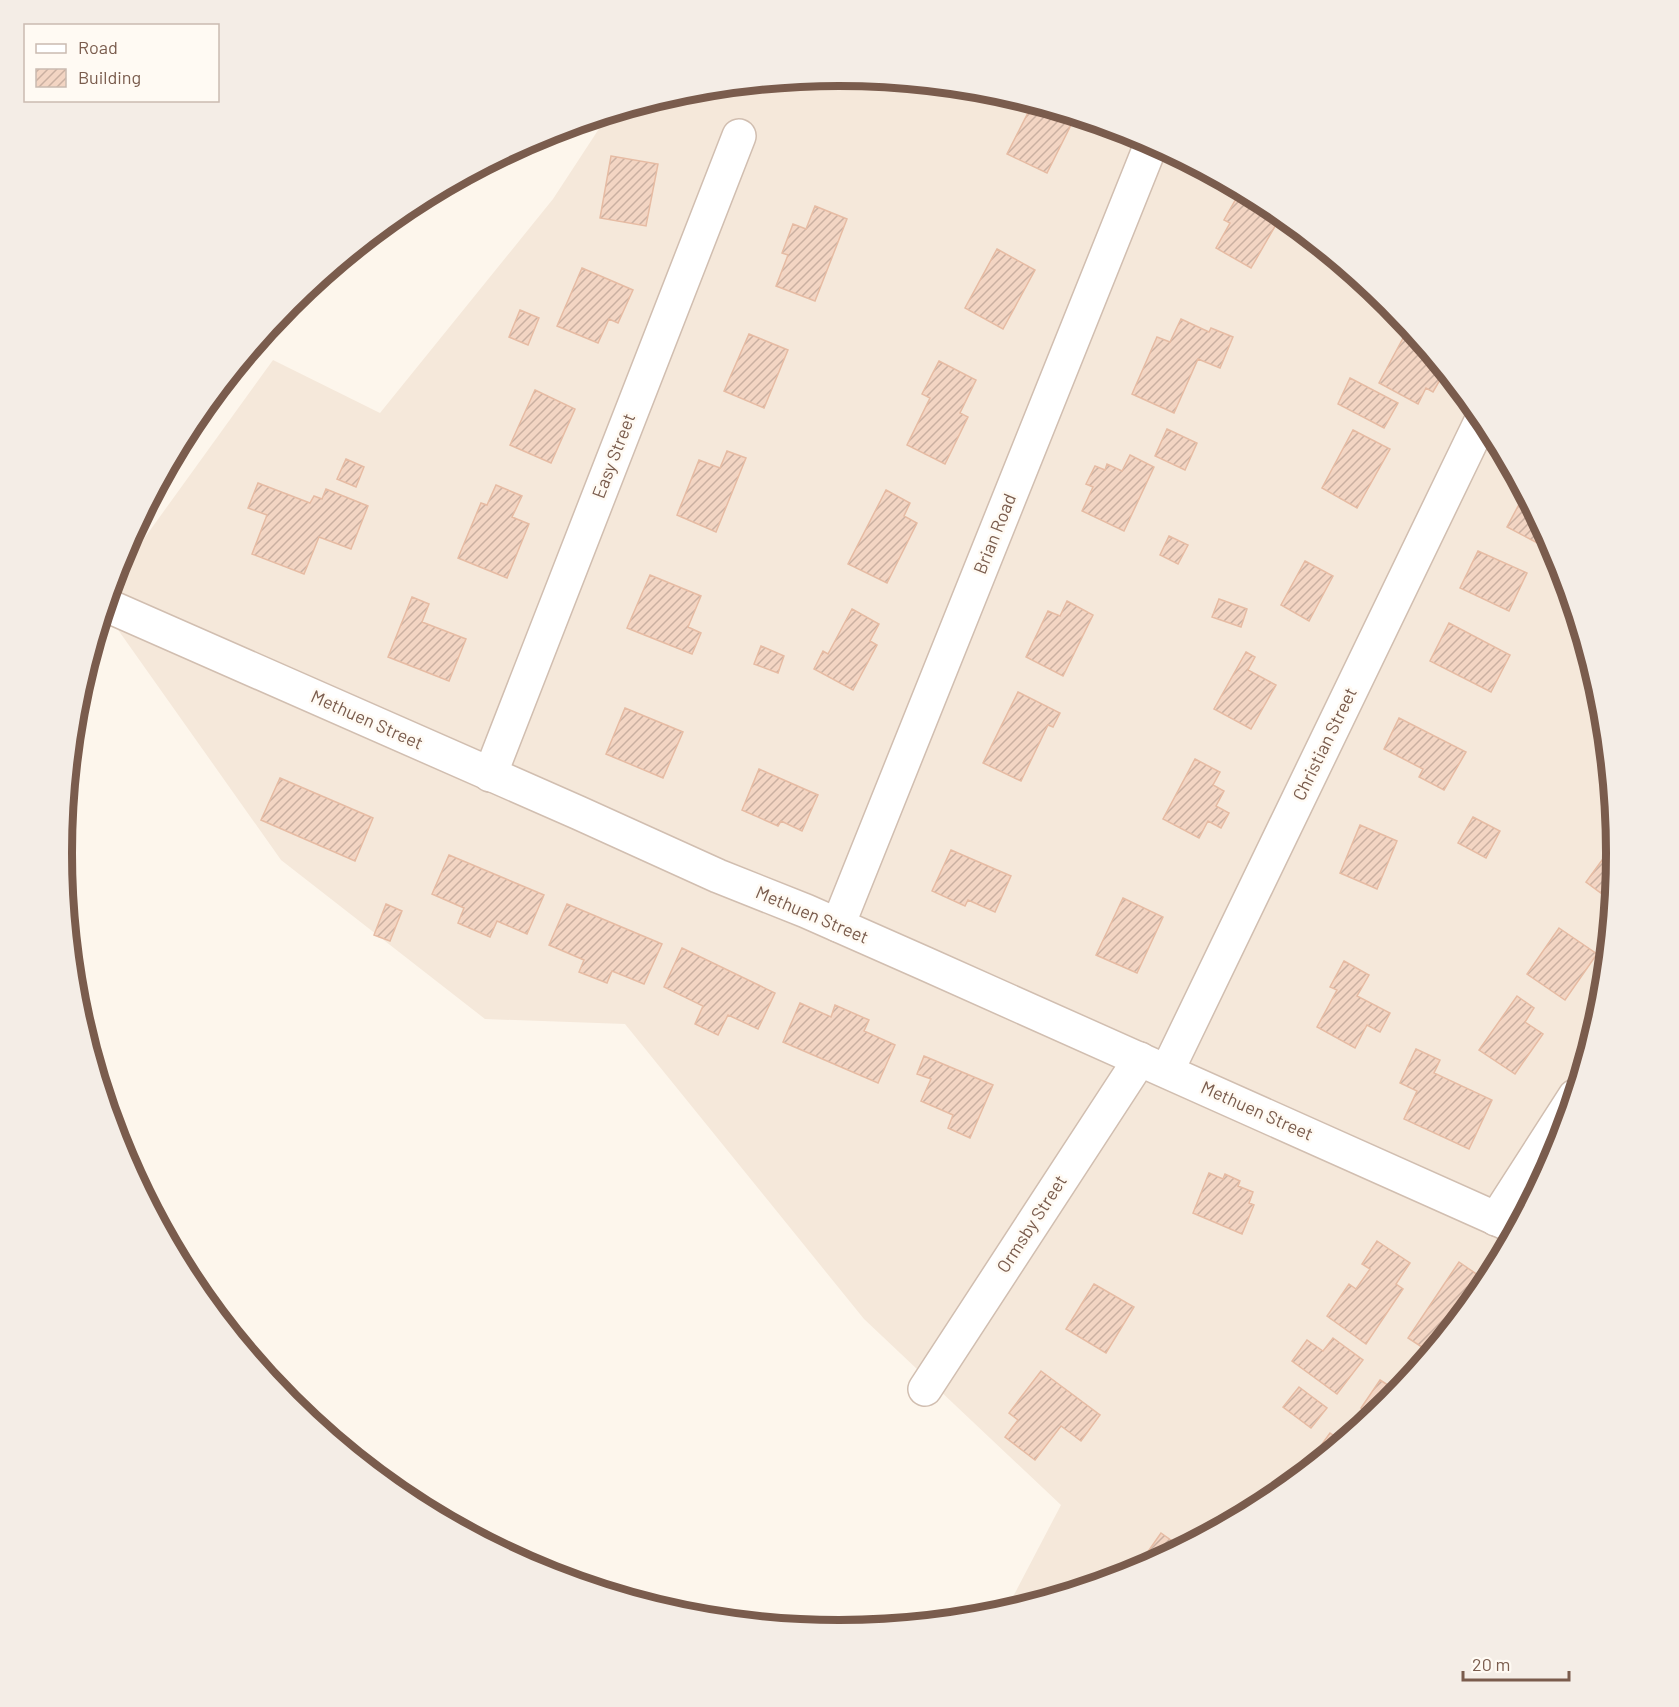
<svg xmlns="http://www.w3.org/2000/svg" width="1679" height="1707" viewBox="0 0 1679 1707" font-family="Barlow,sans-serif">
	<style>
		.residential { fill: #f5e8da }
		.building { fill: url(#building-hatch); stroke: #e6bba3; stroke-width: 1.5 }
		.lines { fill: none; stroke-linecap: round; stroke-linejoin: round }
		.minor-casing { stroke: #d1beb0; stroke-width: 36 }
		.tertiary-casing { stroke: #d1beb0; stroke-width: 36 }
		.minor { stroke: #fff; stroke-width: 33 }
		.tertiary { stroke: #fff; stroke-width: 33 }
		.labels { text-anchor: middle; stroke-width: 5; stroke-linejoin: round; paint-order: stroke }
		.street-label { font-size: 18px; fill: #7a5c4d; stroke: #fffaf3 }
		.rim { fill: none; stroke: #7a5c4d; stroke-width: 8 }
	</style>
	<defs>
		<pattern id="building-hatch" width="6" height="6" patternUnits="userSpaceOnUse" patternTransform="scale(1.5)"><rect width="6" height="6" fill="#f3d5c3"/><path d="M-1 1l2-2M0 6l6-6M5 7l2-2" fill="none" stroke="#cab0a1"/></pattern>
	</defs>
	<rect width="100%" height="100%" fill="#fdf6ec"/>
	<path class="residential" d="M840,76L992,91L1138,135L1272,207L1390,304L1487,422L1558,556L1603,702L1617,853L1602,1006L1558,1152L1486,1286L1389,1404L1271,1501L1137,1572L1005,1612L1061,1505L864,1319L625,1024L485,1019L281,860L104,610L112,583L273,360L380,413L553,199L608,115L688,90Z"/>
	<path class="building" d="M1033,103L1075,117L1047,173L1007,154Z
		M611,156L658,164L646,226L600,218Z
		M1241,190L1272,207L1285,218L1281,216L1251,268L1216,248L1230,223L1224,220Z
		M815,206L847,219L815,301L776,286L788,255L782,253L793,224L806,229Z
		M997,249L1035,270L1003,329L965,308Z
		M582,268L633,290L618,323L609,319L598,343L557,326Z
		M520,310L539,318L528,345L509,337Z
		M1181,319L1209,332L1211,328L1233,337L1220,368L1198,359L1174,413L1132,394L1157,337L1170,342Z
		M1409,327L1437,361L1433,367L1444,373L1433,392L1426,388L1418,404L1379,383Z
		M749,334L788,350L764,408L724,391Z
		M939,361L976,380L960,413L968,417L945,464L907,445L930,398L922,394Z
		M1350,378L1398,403L1384,428L1338,404Z
		M535,390L575,409L551,463L510,445Z
		M1167,429L1197,443L1185,470L1155,456Z
		M1353,430L1390,449L1357,508L1322,488Z
		M727,451L746,458L716,532L677,515L699,460L720,468Z
		M1130,455L1154,467L1124,531L1082,511L1093,487L1086,484L1095,466L1105,470L1107,464L1122,471Z
		M346,459L364,467L356,487L337,479Z
		M258,483L310,503L314,496L322,499L326,489L368,506L351,549L319,537L304,574L252,554L267,515L248,508Z
		M496,485L522,496L512,517L529,524L507,578L458,558L481,503L487,505Z
		M886,490L910,503L904,516L917,523L887,583L848,564Z
		M1525,493L1551,542L1547,548L1507,527Z
		M1169,536L1188,545L1178,564L1160,555Z
		M1478,551L1527,573L1509,611L1460,588Z
		M1305,561L1333,576L1309,621L1281,605Z
		M650,575L701,596L688,627L701,633L692,654L627,628Z
		M412,597L429,604L422,622L466,639L449,681L388,657Z
		M1219,599L1247,609L1241,627L1212,617Z
		M1067,601L1093,615L1063,676L1026,657L1048,611L1060,616Z
		M852,609L879,624L870,641L877,645L853,690L814,669L823,651L828,654Z
		M1449,623L1510,655L1491,692L1430,661Z
		M761,646L784,656L778,673L754,664Z
		M1246,652L1255,657L1248,670L1276,685L1251,729L1214,709Z
		M1018,692L1060,713L1053,727L1048,725L1021,781L983,763Z
		M625,708L683,732L663,778L606,754Z
		M1399,718L1466,752L1444,790L1419,777L1423,769L1384,749Z
		M1195,759L1220,772L1213,785L1224,791L1216,806L1229,813L1221,828L1208,821L1199,838L1163,819Z
		M759,769L818,795L802,831L781,821L778,826L742,810Z
		M280,778L373,818L355,861L261,820Z
		M1473,817L1500,831L1486,858L1458,843Z
		M1360,825L1397,841L1377,889L1340,873Z
		M1616,841L1618,853L1613,902L1586,882Z
		M951,850L1011,876L995,912L968,900L965,906L932,891Z
		M449,855L544,895L527,934L497,921L490,937L458,923L464,908L432,894Z
		M1123,898L1163,917L1137,973L1096,955Z
		M386,904L402,911L390,941L374,935Z
		M567,904L662,944L644,984L612,971L607,983L579,972L584,960L549,945Z
		M1559,928L1597,954L1565,1000L1527,974Z
		M682,948L775,993L758,1029L728,1015L718,1035L695,1024L703,1006L664,987Z
		M1344,961L1369,975L1357,996L1390,1013L1380,1032L1367,1025L1355,1048L1317,1027L1337,990L1330,987Z
		M1517,996L1534,1008L1525,1022L1543,1034L1515,1074L1479,1050Z
		M800,1003L831,1017L835,1005L869,1020L864,1031L895,1045L878,1083L783,1042Z
		M1416,1049L1440,1060L1434,1073L1492,1100L1469,1149L1404,1119L1417,1091L1400,1083Z
		M924,1056L993,1085L970,1138L948,1128L953,1115L921,1101L931,1079L917,1074Z
		M1209,1173L1223,1179L1225,1174L1240,1181L1238,1186L1253,1192L1249,1203L1254,1205L1242,1234L1193,1213Z
		M1377,1241L1410,1263L1396,1284L1403,1289L1366,1344L1327,1316L1349,1284L1356,1289L1370,1269L1362,1264Z
		M1459,1262L1488,1282L1431,1353L1408,1338Z
		M1094,1284L1134,1307L1106,1353L1066,1329Z
		M1333,1338L1363,1360L1337,1394L1292,1361L1307,1340L1323,1351Z
		M1041,1371L1100,1415L1081,1441L1061,1426L1035,1460L1005,1437L1018,1420L1009,1413Z
		M1380,1380L1399,1392L1389,1404L1374,1417L1361,1408Z
		M1299,1387L1327,1408L1311,1428L1283,1407Z
		M1330,1433L1343,1442L1306,1472L1303,1470Z
		M1161,1533L1182,1548L1150,1565L1142,1560Z"/>
	<g class="lines">
		<defs>
			<path id="minor" d="M490,775L739,136
				M838,925L1152,142
				M1167,1071L1483,417
				M1496,1219L1575,1096
				M925,1389L1140,1059"/>
			<path id="tertiary" d="M106,605L579,813L718,876L806,911L926,964L1517,1228"/>
		</defs>
		<use href="#minor" class="minor-casing"/>
		<use href="#tertiary" class="tertiary-casing"/>
		<use href="#minor" class="minor"/>
		<use href="#tertiary" class="tertiary"/>
	</g>
	<g class="labels">
		<g class="street-label">
			<text transform="translate(614 456) rotate(-69)" y="6">Easy Street</text>
			<text transform="translate(995 534) rotate(-68)" y="6">Brian Road</text>
			<text transform="translate(367 720) rotate(24)" y="6">Methuen Street</text>
			<text transform="translate(1325 744) rotate(-64)" y="6">Christian Street</text>
			<text transform="translate(812 915) rotate(23)" y="6">Methuen Street</text>
			<text transform="translate(1257 1111) rotate(24)" y="6">Methuen Street</text>
			<text transform="translate(1032 1224) rotate(-57)" y="6">Ormsby Street</text>
		</g>
	</g>
	<path d="M0 0H1679V1707H0ZM72 853a767 767 0 1 1 1534 0a767 767 0 1 1-1534 0Z" fill="#f4ede6" fill-rule="evenodd"/>
	<path class="rim" d="M72 853a767 767 0 1 1 1534 0a767 767 0 1 1-1534 0Z"/>
	<rect x="24" y="24" width="195" height="78" fill="#fffaf3" stroke="#cabbb1" stroke-width="1.5"/>
	<rect x="36" y="44" width="30" height="9" fill="#ffffff" stroke="#cabbb1" stroke-width="1.5"/>
	<text x="78" y="54" font-size="18" fill="#7a5c4d">Road</text>
	<rect x="36" y="69" width="30" height="18" fill="url(#building-hatch)" stroke="#cabbb1" stroke-width="1.5"/>
	<text x="78" y="84" font-size="18" fill="#7a5c4d">Building</text>
	<path d="M1463 1671v9h106v-9" fill="none" stroke="#7a5c4d" stroke-width="3"/>
	<text x="1472" y="1671" font-size="18" fill="#7a5c4d" stroke="#fffaf3" stroke-width="4.5" paint-order="stroke">20 m</text>
</svg>
